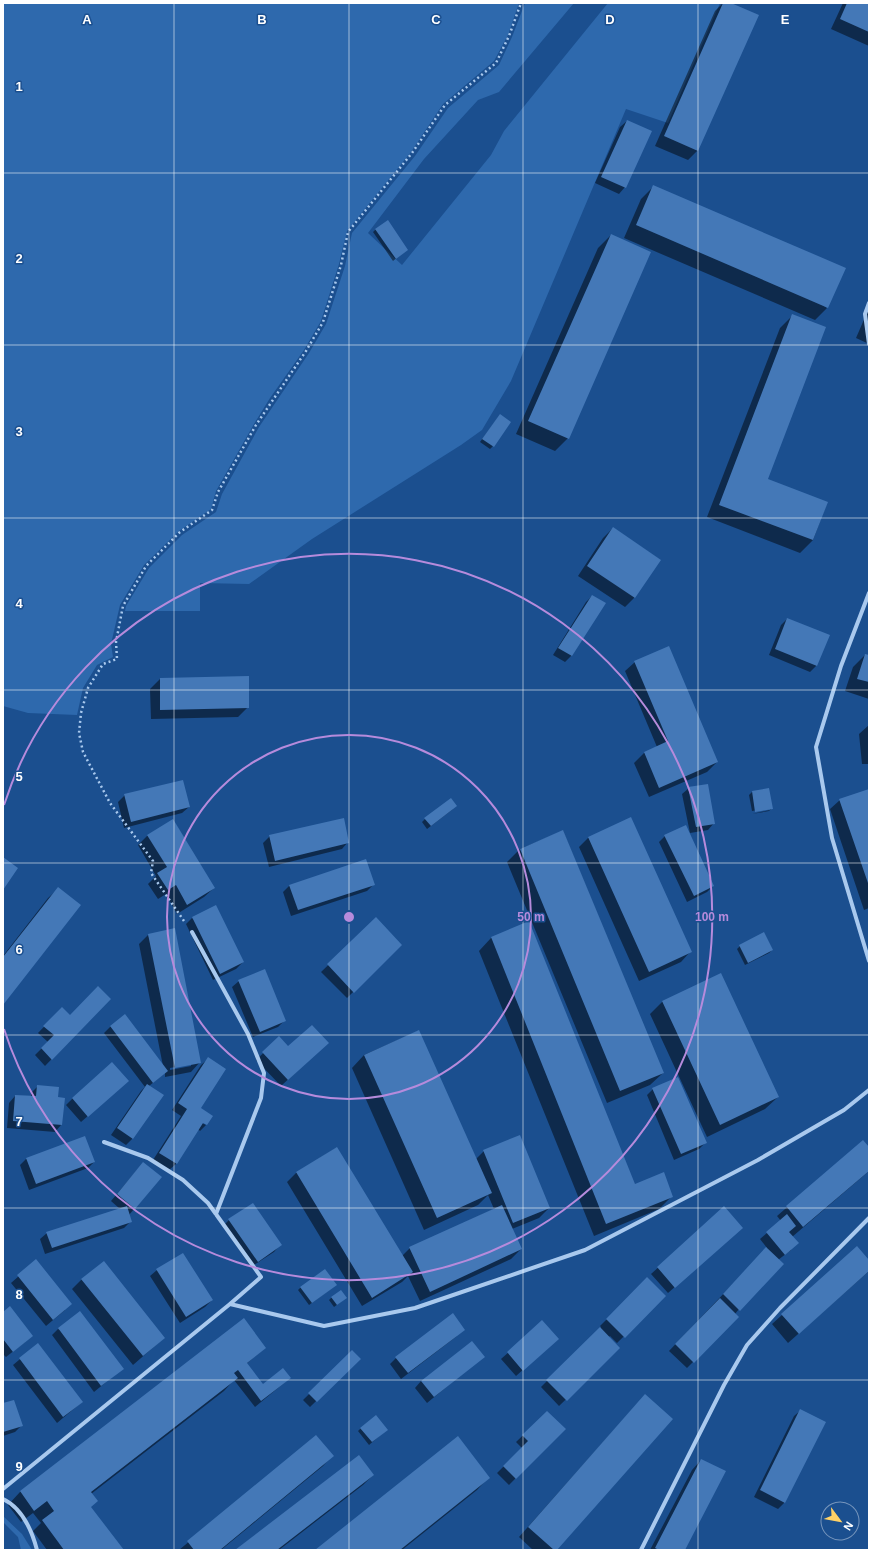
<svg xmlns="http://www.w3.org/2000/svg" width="872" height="1553" viewBox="0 0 872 1553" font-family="Arial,sans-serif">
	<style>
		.green { fill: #2e69ad }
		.shadow { fill: #0007; fill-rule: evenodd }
		.building { fill: #4478b7 }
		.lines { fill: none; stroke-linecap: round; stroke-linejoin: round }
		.path { stroke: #a9c9ee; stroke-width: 2.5; stroke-dasharray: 2 3; stroke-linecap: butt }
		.street { stroke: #a9c9ee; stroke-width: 4 }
		.grid { fill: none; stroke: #fff; stroke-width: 1; stroke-opacity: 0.55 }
		.ring { fill: none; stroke: #b68bdc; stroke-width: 2 }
		.grid-label { font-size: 13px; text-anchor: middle; font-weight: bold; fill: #fff; stroke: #1b4f8f; stroke-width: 3; stroke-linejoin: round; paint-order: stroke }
		.centre { fill: #b68bdc; stroke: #1b4f8f; stroke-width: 2 }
		.ring-label { font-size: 12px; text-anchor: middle; font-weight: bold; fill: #b68bdc; stroke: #1b4f8f; stroke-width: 3; stroke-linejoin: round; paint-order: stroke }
	</style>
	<rect width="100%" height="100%" fill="#1b4f8f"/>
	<path class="green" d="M3,3H519L508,35L494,61L443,104L411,152L347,231L339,264L321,321L304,350L270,398L254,424L216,491L211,509L179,531L144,565L120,605L111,644L113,657L97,665L83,688L77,715L28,713L3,706Z
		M525,3H574L499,92L478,100L424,159L368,233L402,265L491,155L504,131L608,3H720L668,123L626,109L511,381L482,430L461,445L312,539L249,584L200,583V611H125L126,606L149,568L182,535L216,512L222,494L259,427L309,353L326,324L345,266L352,233L415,156L448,108L499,65L512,37Z
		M3,1516L22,1534L32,1550H21L18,1537L3,1522Z"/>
	<path class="shadow" d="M723,3H728L698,150L688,160L655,146L715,11Z
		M843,3H869V46L831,29Z
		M627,121L625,187L619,194L595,183L620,127Z
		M654,186L827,308L815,320L624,238L641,199Z
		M376,229L404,252L393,261L373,232Z
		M611,235L568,438L555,451L516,434L598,248Z
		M869,308V344L856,338Z
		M792,316L767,480L827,503L813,540L800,553L707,517L780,328Z
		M500,415L493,446L490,449L480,442Z
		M613,528L660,560L634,598L625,607L578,576L603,538Z
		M592,596L604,604L571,656L565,662L553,655L586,602Z
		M787,619L817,665L810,672L769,655L781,625Z
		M865,655L869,656V699L845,691L853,667Z
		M635,662L717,762L707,772L649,797L634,763L644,753L657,747L625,671Z
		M160,679L248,707L238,717L151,719L150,689Z
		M869,725V764H862L859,734Z
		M689,788L714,823L708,830L690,833L682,794Z
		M768,789L772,808L769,811L752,814L770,810V808L752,811L749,795L752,792Z
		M869,790V908L864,910L830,809L840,800Z
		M125,795L189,807L182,813L124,828L118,802Z
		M453,809L427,829L422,822L425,819Z
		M630,819L690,952L681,962L639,981L579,847L588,838Z
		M173,820L214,888L204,897L177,914L166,894L158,899L148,884L156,876L138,845L147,836Z
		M563,831L663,1073L650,1085L607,1103L507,862L520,849Z
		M270,836L348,842L342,849L269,867L263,843Z
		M665,836L713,886L707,892L687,902L659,842Z
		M290,885H373L367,891L291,916L283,892Z
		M58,889L3,1004V956L48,898Z
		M192,918L243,962L236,969L213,980L186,924Z
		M376,919L401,945L347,998L321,972Z
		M529,923L634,1185L672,1196L659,1209L594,1236L479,951L491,938Z
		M148,935L200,1062L191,1072L165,1077V1073L149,1086L133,1138L126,1145L111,1135L141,1091L145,1087L104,1033L111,1026L163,1066L139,944ZM191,1064V1066L170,1070V1068Z
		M740,946L772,950L769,953L745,965L737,949Z
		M239,981L285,1020L278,1027L253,1037L232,987Z
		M110,999L45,1066L35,1055L48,1042L38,1033L62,1008L70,1016Z
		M663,1001L778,1097L765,1109L707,1137L650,1014Z
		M418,1031L476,1159L484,1151L549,1208L539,1218L512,1229L521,1249L511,1259L420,1301L408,1276L402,1282L362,1306L287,1182L296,1173L336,1148L402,1256L410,1248L494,1209L488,1195L478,1205L424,1230L352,1068L364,1055Z
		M279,1038L288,1048L321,1049L281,1086L256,1060Z
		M208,1059L198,1121L206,1125L200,1131L198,1129L176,1164L169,1170L153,1160L181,1116L172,1110L201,1065Z
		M38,1086L57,1098L64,1099L61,1125L55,1132L7,1128L9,1103L15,1096L31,1097V1093Z
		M121,1087L81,1122L66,1105L73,1098Z
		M653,1089L705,1143L699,1149L674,1160L647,1095Z
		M863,1141L869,1149V1171L792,1237L791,1250L778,1260L735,1314L738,1317L687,1368L669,1351L767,1248L760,1239L781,1221L777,1216Z
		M26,1159L94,1162L88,1168L29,1190L20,1165Z
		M137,1170L160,1178L129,1215L131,1221L124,1228L45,1254L40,1239L47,1233L120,1209L111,1201Z
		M724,1208L735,1234L668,1293L651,1274Z
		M229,1220L280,1245L274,1252L251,1267L223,1226Z
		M36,1261L65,1310L46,1326L11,1283Z
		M869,1261V1271L788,1343L772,1324L782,1315Z
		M157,1270L212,1300L205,1307L180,1323L150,1276Z
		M82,1279L164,1338L133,1365L72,1289Z
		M647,1279L665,1296L617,1343L610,1336L609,1337L619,1348L559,1406L541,1387L601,1327L600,1326Z
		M336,1285L309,1305L298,1290L301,1287Z
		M332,1297L342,1301L334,1307L329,1300Z
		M3,1313L25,1342L6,1357L3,1354Z
		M244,1320L265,1348L246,1364L263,1385L290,1378L255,1407L234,1380L224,1391L91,1494L90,1508L123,1550H47L33,1531L41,1523L33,1513L21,1522L8,1505L20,1492Z
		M542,1322L551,1345L516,1376L501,1359Z
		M58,1329L122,1369L94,1392L52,1335Z
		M457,1336L401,1379L390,1364L396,1358Z
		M38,1344L82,1402L57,1423L13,1365Z
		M352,1352L359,1359L310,1407L303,1400Z
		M483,1357L427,1403L415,1388L421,1381Z
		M3,1404L22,1425L15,1432L3,1436Z
		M636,1405L556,1550H533L519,1537Z
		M801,1410L785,1502L778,1509L754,1497L794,1416Z
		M547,1412L564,1429L509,1485L497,1473L522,1448L516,1442Z
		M361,1428L384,1432L369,1445L358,1431Z
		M316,1436L332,1456L323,1466L221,1550H179Z
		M701,1460L684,1550H650L692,1470Z
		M373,1475L363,1485L279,1550H237Z
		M489,1477L477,1490L402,1550H317Z"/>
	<path class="building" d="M723,3H731L759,15L698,151L664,136Z
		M847,3H869V32L840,19Z
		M627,120L652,131L626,188L601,177Z
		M653,185L846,268L828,308L636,225Z
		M388,220L408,250L396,259L375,229Z
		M611,234L651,252L569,439L528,421Z
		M792,314L826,327L768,479L828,502L813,540L719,505Z
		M500,414L511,422L494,447L482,439Z
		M613,527L661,560L635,598L587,566Z
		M592,595L606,603L572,656L558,648Z
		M787,618L830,635L817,666L775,649Z
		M669,646L718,762L659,788L644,752L668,741L634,661Z
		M865,654L869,655V682L857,679Z
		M249,676V708L160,710V678Z
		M183,780L190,807L131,822L124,794Z
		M708,784L715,824L696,827L688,787Z
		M769,788L773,809L755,812L752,791Z
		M869,789V886L839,799Z
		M451,798L457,806L431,826L424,818Z
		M631,817L692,952L649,972L588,837Z
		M344,818L349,843L275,861L269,835Z
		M173,819L215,888L187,905L176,885L168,890L157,873L167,867L147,835Z
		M686,825L714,886L694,896L664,835Z
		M563,830L664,1073L620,1091L520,849Z
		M3,857L18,868L3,890Z
		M366,859L375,885L298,910L289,885Z
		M58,887L81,905L3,1005V957Z
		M216,905L244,962L220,974L192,917Z
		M376,917L402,945L354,993L327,964Z
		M529,921L635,1184L664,1172L673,1197L606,1224L491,937Z
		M175,928L201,1063L175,1068L148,934Z
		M764,932L773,950L748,963L739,945Z
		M265,969L286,1021L260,1032L238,980Z
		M721,973L779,1097L720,1125L662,1001Z
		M98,986L111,999L52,1060L41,1048L54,1035L43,1026L62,1007L70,1015Z
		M125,1014L168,1071L153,1083L110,1026Z
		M312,1025L329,1043L288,1080L262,1052L279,1036L288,1046Z
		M419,1030L492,1193L437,1218L364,1055Z
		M208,1057L226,1069L201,1108L213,1116L207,1125L203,1123L177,1164L159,1153L187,1109L178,1103Z
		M112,1062L129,1081L88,1117L72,1098Z
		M678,1077L707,1143L681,1154L652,1088Z
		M147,1084L164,1095L133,1139L117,1128Z
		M37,1085L59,1087L58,1097L65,1098L62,1125L13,1121L15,1095L36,1096Z
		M520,1135L550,1208L513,1223L483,1150Z
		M85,1136L95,1162L36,1184L26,1158Z
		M863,1140L869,1147V1171L803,1227L786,1206Z
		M337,1147L413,1272L372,1298L296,1172Z
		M143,1162L162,1177L135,1209L117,1194Z
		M253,1203L282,1245L258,1262L228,1219Z
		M502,1205L522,1249L430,1292L409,1247Z
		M127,1206L132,1222L52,1248L46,1232Z
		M724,1206L743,1228L675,1288L657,1267Z
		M787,1214L796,1226L789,1232L799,1243L785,1255L766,1232Z
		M857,1246L869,1260V1271L799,1334L781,1314Z
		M766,1247L784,1264L740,1311L723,1294Z
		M183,1253L213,1300L186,1317L156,1269Z
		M36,1259L72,1304L53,1320L17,1275Z
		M104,1261L165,1338L143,1356L81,1279Z
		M325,1269L337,1285L312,1303L300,1287Z
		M647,1277L666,1296L625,1338L606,1319Z
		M341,1290L347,1298L337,1305L331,1297Z
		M720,1298L739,1317L694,1363L675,1344Z
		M10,1306L33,1336L13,1352L3,1339V1312Z
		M80,1311L124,1369L101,1386L58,1328Z
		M453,1313L465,1330L408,1373L395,1357Z
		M244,1318L266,1348L247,1363L263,1384L283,1368L291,1378L261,1401L238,1370L234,1373L238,1378L91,1492L98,1501L91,1507L124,1550H64L42,1520L54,1511L47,1501L34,1511L20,1491Z
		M542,1320L559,1339L523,1371L507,1352Z
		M600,1327L620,1348L567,1401L546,1380Z
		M472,1341L485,1357L434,1397L421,1381Z
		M38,1343L83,1402L63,1417L19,1358Z
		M352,1350L361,1359L317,1402L308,1393Z
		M645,1394L673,1419L557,1550H554L528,1527Z
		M14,1400L23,1426L3,1432V1403Z
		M800,1409L826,1422L785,1503L760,1490Z
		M547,1411L566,1429L516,1479L503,1466L528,1441L522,1435Z
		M376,1415L388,1430L372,1442L360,1428Z
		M316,1435L334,1456L220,1550H194L187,1541Z
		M458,1436L490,1478L400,1550H315Z
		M359,1455L374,1475L277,1550H235Z
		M701,1459L726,1471L685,1550H659L655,1548Z"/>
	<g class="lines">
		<path class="path" d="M184,921L151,873L153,861L110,803L83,752L79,733L81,713L88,688L103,664L117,659L116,642L123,606L146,566L180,532L212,510L218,492L256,425L306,351L323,322L341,265L348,232L412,153L445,105L496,63L509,36L521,3"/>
		<path class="street" d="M869,303L865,314L869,344
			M869,593L841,666L816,747L832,838L869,961
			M192,932L248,1034L264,1073L261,1098L216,1214
			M104,1142L148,1158L183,1180L208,1203L261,1277L230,1304
			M3,1489L230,1304L324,1326L415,1308L585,1250L758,1160L844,1110L869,1090
			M3,1499C22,1508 32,1531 37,1550
			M641,1550L724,1385L747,1345L780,1308L869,1218"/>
	</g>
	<path class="grid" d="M174,3V1550M349,3V1550M523,3V1550M698,3V1550M3,173H869M3,345H869M3,518H869M3,690H869M3,863H869M3,1035H869M3,1208H869M3,1380H869"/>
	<g class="ring">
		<circle cx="349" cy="917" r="182"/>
		<path d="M4 805A363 363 0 1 1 4 1029"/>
	</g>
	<g class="grid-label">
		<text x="87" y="24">A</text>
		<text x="262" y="24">B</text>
		<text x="436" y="24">C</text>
		<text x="610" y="24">D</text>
		<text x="785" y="24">E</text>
		<text x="19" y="91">1</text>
		<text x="19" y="263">2</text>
		<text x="19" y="436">3</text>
		<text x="19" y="608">4</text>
		<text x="19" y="781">5</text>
		<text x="19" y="954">6</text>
		<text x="19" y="1126">7</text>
		<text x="19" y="1299">8</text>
		<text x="19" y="1471">9</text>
	</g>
	<circle cx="349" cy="917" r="6" class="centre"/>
	<g class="ring-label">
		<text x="531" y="921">50 m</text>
		<text x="712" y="921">100 m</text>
	</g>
	<rect width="872" height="1553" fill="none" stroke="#ffffff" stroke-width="8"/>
	<g transform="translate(840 1521) rotate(122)"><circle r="19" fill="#1b4f8f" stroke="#7695bc"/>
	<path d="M0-3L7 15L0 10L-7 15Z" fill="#ffd166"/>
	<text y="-6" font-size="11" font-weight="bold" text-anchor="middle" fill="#ffffff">N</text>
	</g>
</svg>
